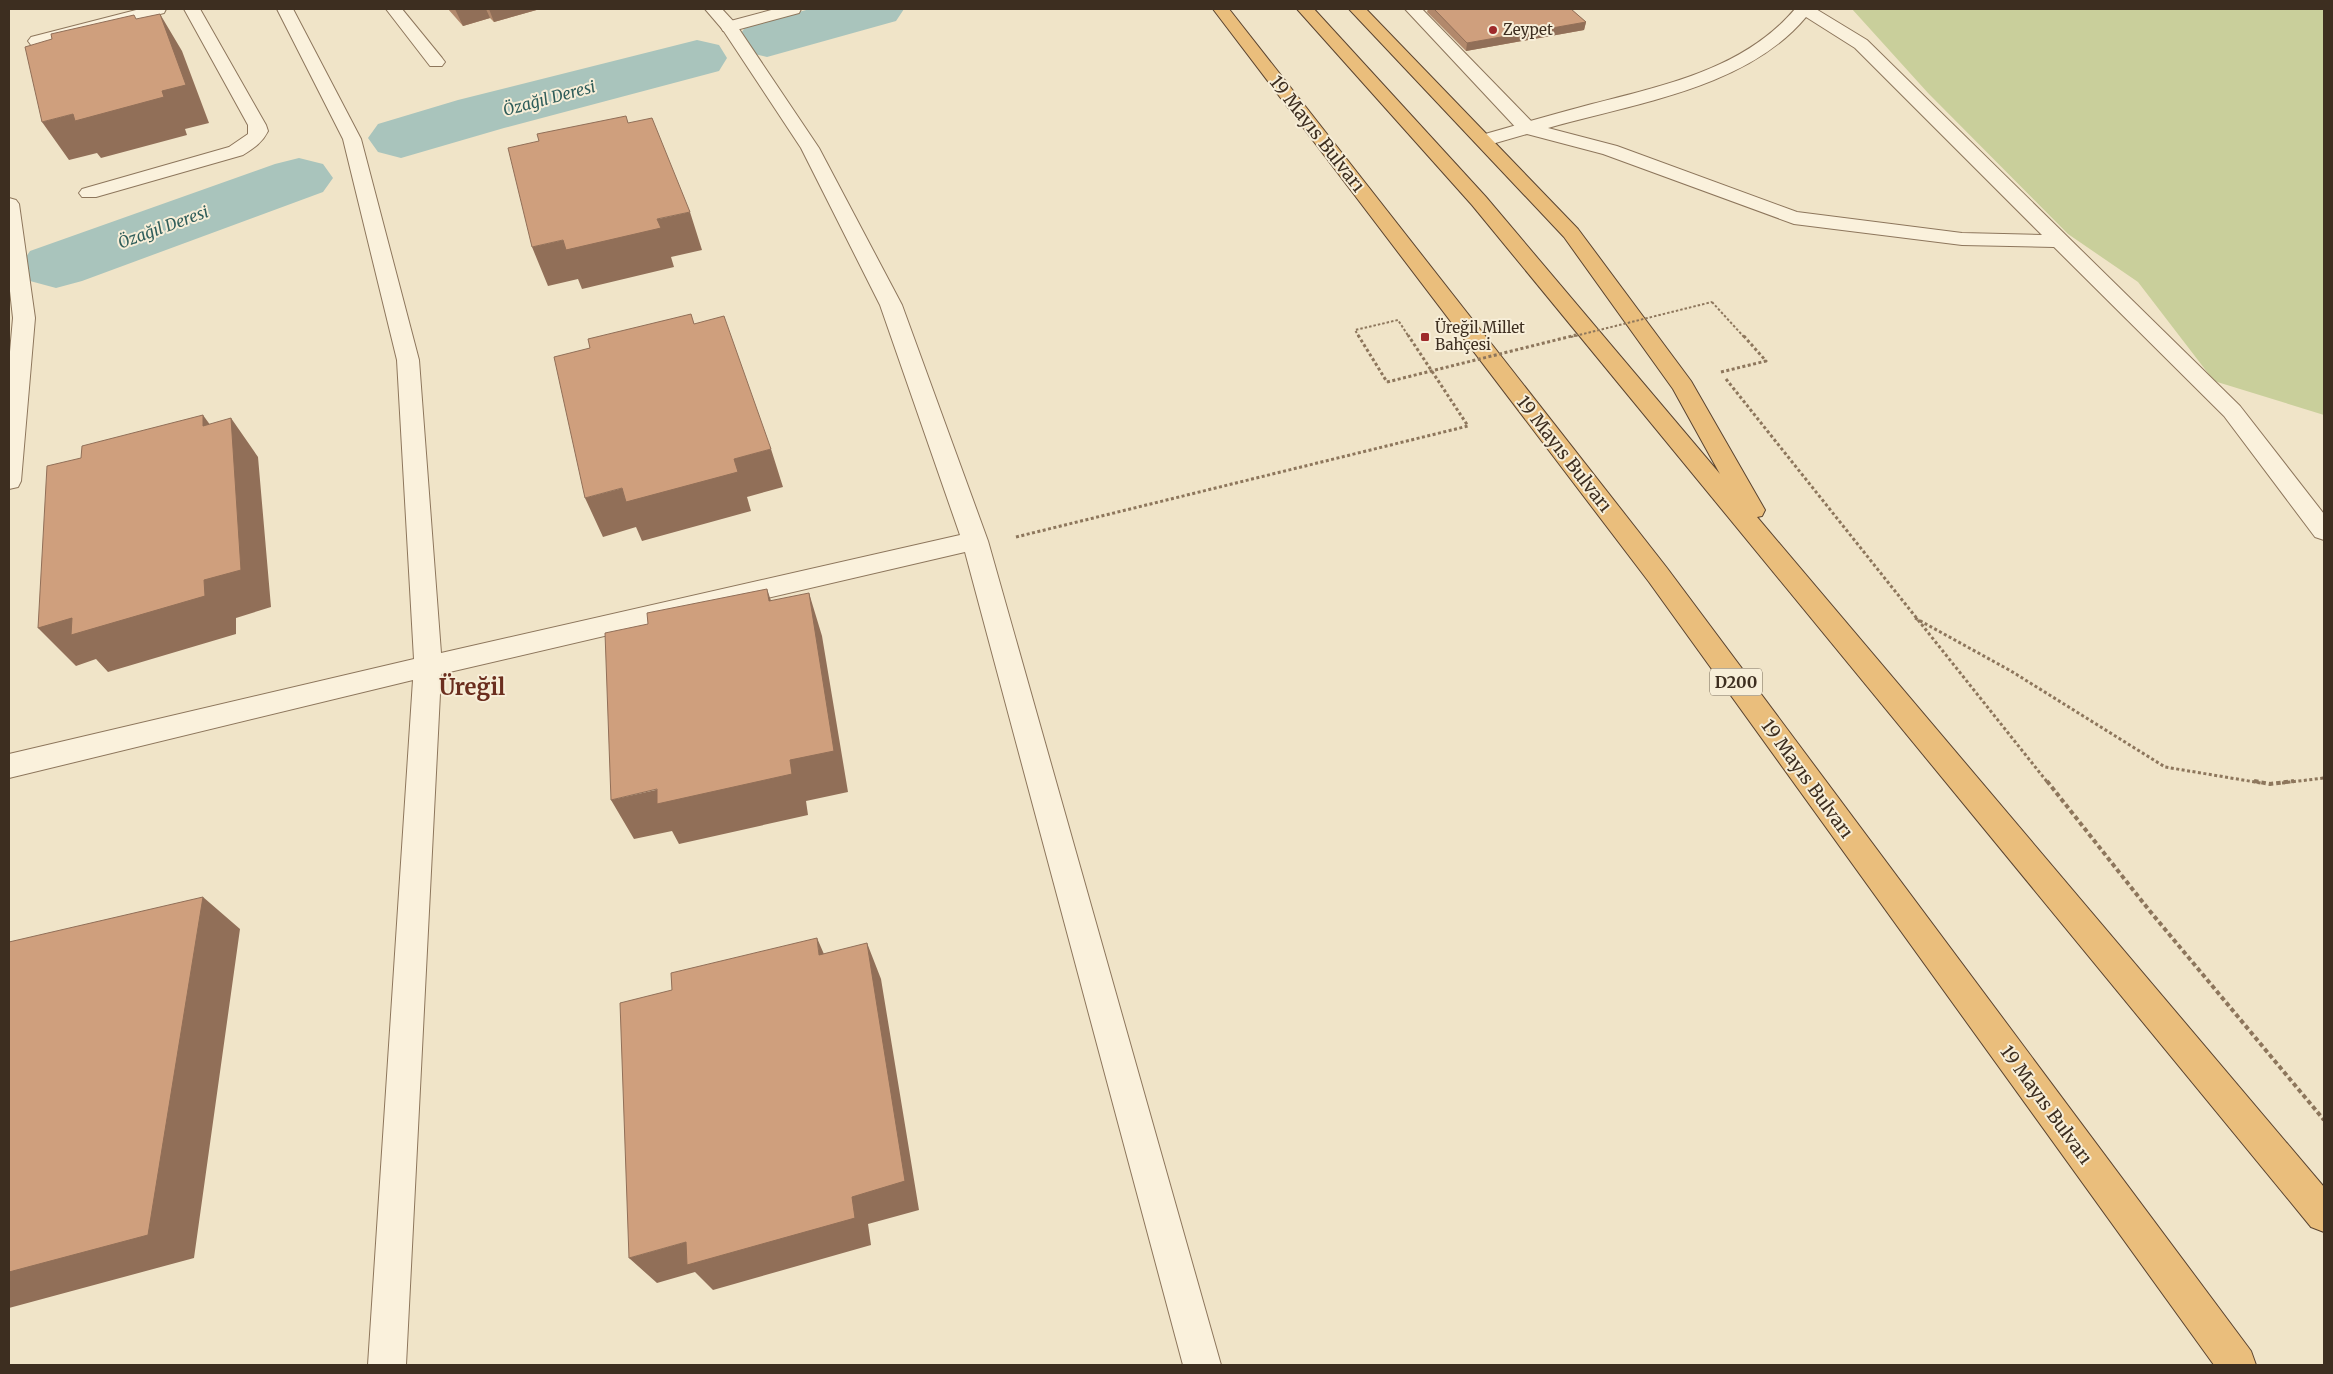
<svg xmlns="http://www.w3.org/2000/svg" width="2333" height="1374" viewBox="0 0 2333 1374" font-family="Merriweather,serif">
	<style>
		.green { fill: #c9cf9b }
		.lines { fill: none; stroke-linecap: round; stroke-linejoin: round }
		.river { fill: #a9c4bc; fill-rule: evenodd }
		.service-casing { stroke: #8d765c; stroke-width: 2 }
		.minor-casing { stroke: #8d765c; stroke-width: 2 }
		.trunk-casing { stroke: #5b4430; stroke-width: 2 }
		.path-far2 { stroke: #8d765c; stroke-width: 2; stroke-dasharray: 2.5 2; stroke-linecap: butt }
		.path-far1 { stroke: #8d765c; stroke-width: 3; stroke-dasharray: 3 2.5; stroke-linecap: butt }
		.path { stroke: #8d765c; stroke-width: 4; stroke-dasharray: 4.5 3; stroke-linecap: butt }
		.service { fill: #faf1dc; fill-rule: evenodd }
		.minor { fill: #faf1dc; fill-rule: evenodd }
		.trunk { fill: #eabe7c; fill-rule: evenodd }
		.path-bridge-far1 { stroke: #8d765c; stroke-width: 2; stroke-dasharray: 2.5 2; stroke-linecap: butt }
		.path-bridge { stroke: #8d765c; stroke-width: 3; stroke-dasharray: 3 2.5; stroke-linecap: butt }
		.wall { fill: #b2896c }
		.shaded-wall { fill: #916f58 }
		.building { fill: #cf9f7d; stroke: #916f58 }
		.poi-dot { fill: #9e2a2b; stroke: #f7eed8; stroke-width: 2 }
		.labels { text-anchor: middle; stroke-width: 4; stroke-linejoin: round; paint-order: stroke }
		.far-poi-label { font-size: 15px; fill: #3d2e20; stroke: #f7eed8; text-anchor: start }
		.far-water-label { font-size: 16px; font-style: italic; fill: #2f5d5a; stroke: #f7eed8 }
		.shield { fill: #f7eed8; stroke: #756857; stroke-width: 1 }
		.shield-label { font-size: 16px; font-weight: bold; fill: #3d2e20 }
		.street-label { font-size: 18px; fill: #3d2e20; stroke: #f7eed8 }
		.district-label { font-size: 22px; font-weight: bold; fill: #6b2e1e; stroke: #f7eed8 }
	</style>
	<rect width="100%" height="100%" fill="#f0e4c8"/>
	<path class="green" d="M1852,9H2324V415L2214,381L2138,282L2068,234L1928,93Z"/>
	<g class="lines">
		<path class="river" d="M810,9H904L896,21L767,57L746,52L737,39L746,26Z
			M697,40L719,45L727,58L719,71L504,128L401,158L378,152L368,138L378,124L458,100Z
			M299,158L323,164L333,178L323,192L82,281L56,288L30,281L20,266L30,251L275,164Z"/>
		<defs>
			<path id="service" d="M140,9H166L164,13L37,46L31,45L28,41L31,37Z
				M184,9H200L266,125L268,131C262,143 254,148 243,155L96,197H82L79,193L82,189L229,147L248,134V125Z
				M386,9H402L442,58L445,62L442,66H430Z
				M775,9H801L799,13L729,32L723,31L721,27L723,23Z
				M1405,9H1422L1534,124L1536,128L1534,132H1520Z"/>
			<path id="minor" d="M277,9H293L361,139L419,360L441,653L960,535L880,305L801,148L723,30L705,9H722L735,23L819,148L902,305L988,541L1221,1365H1183L965,552L441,674L406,1365H368L413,680L9,778V754L414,659L397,360L343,139Z
				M1795,9H1816L1867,40L2240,406L2324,514V540L2315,537L2224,416L2054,247L1962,245L1794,224L1603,154L1527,134L1485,146L1478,144L1476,140L1478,136C1516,125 1554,114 1592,104C1665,85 1744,69 1795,9ZM1806,17L1855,48L2042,235L1962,233L1797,212L1617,146L1548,128C1634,103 1746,89 1806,17Z
				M9,198L16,200L19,204L35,318L21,481L18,487L9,489V363L13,318L9,282Z"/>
			<path id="trunk" d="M1213,9H1229L1667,568L2251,1351L2256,1365H2214L1649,582Z
				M1297,9H1314L1486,197L1720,474L1673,389L1564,237L1349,9H1366L1578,229L1691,381L1765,510L1762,516L1757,517L2324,1187V1232L2311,1227L1472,205Z"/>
		</defs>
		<use href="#service" class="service-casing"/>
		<use href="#minor" class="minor-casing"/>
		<use href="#trunk" class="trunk-casing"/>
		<path class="path-far2" d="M1712,302L1744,337
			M1359,337L1355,330L1398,320L1409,337"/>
		<path class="path-far1" d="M1358,335L1387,382
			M1721,372L1766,361L1743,335
			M1726,379L2048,783
			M1016,537L1468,426L1408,335
			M1915,618L2011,671L2165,767L2261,783
			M2282,783L2324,778"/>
		<path class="path" d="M2047,781L2149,910L2324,1120
			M2254,781L2270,784L2294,781"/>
		<use href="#service" class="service"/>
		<use href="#minor" class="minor"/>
		<use href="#trunk" class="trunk"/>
		<path class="path-bridge-far1" d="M1571,337L1712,302"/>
		<path class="path-bridge" d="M1387,382L1576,335"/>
	</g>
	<path class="wall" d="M448,9H540L494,22L490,18L463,26Z
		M1428,9H1571L1586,22L1584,30L1466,51L1427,12Z"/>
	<path class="shaded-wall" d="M455,9H486L490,18L463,26Z
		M489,9H540L494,22Z
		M160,14L182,51L209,123L185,129L187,135L101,158L97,153L69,160L42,122L162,91Z
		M1586,22L1584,30L1466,51L1467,43Z
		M690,212L702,250L671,257L674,267L582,289L578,279L548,286L532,247Z
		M203,415L231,454L203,426Z
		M231,418L258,457L271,607L236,618V634L108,672L96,659L76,666L38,628Z
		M771,449L783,487L747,497L751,511L642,541L636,527L603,537L585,498Z
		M767,589L782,633L769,601Z
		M809,593L822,636L848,792L806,801L808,815L679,844L672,831L634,839L611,800L790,760Z
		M203,897L240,929L194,1258L9,1308V1272Z
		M817,938L833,975L819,955Z
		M867,943L881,979L919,1210L868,1224L871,1245L713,1290L695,1272L657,1283L629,1258L686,1242L852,1197Z"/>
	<path class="building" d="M1434,9H1571L1586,22L1467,43Z
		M160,14L186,85L162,91L164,97L75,121L73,114L42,122L25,47L52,39L51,34L134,15L136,19Z
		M626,116L628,123L652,118L690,212L657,219L661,228L566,250L563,240L532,247L508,148L539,141L537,134Z
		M691,314L694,324L724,316L771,449L734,459L738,472L626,502L622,488L585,498L554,357L590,348L588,339Z
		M203,415V426L231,418L241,570L204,580L205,596L71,635L72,618L38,628L47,466L81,458L82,446Z
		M767,589L769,601L809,593L834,751L790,760L792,774L657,804V789L611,800L605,633L648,624L647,613Z
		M203,897L148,1235L9,1272V942Z
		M817,938L819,955L867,943L905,1181L852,1197L855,1218L687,1265L686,1242L629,1258L620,1003L672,990L671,973Z"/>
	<g class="poi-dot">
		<circle cx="1493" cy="30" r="5"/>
		<rect x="1420" y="332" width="10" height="10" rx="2.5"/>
	</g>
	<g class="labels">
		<g class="far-poi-label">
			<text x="1503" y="35">Zeypet</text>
			<text x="1435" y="333">Üreğil Millet<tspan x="1435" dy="17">Bahçesi</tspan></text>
		</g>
		<g class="far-water-label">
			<text transform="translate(549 98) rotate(-15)" y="6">Özağıl Deresi</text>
			<text transform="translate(163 227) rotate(-20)" y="6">Özağıl Deresi</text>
		</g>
		<rect class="shield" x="1710" y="668.5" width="52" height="27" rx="4"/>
		<g class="shield-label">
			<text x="1736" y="688">D200</text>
		</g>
		<g class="street-label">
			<text transform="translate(1317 134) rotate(52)" y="6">19 Mayıs Bulvarı</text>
			<text transform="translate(1564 454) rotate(52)" y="6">19 Mayıs Bulvarı</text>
			<text transform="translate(1807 779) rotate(54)" y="6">19 Mayıs Bulvarı</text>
			<text transform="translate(2046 1105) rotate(54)" y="6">19 Mayıs Bulvarı</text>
		</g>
		<g class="district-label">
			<text x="472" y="695">Üreğil</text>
		</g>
	</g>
	<rect width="2333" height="1374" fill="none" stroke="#3d2e20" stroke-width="20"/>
</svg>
